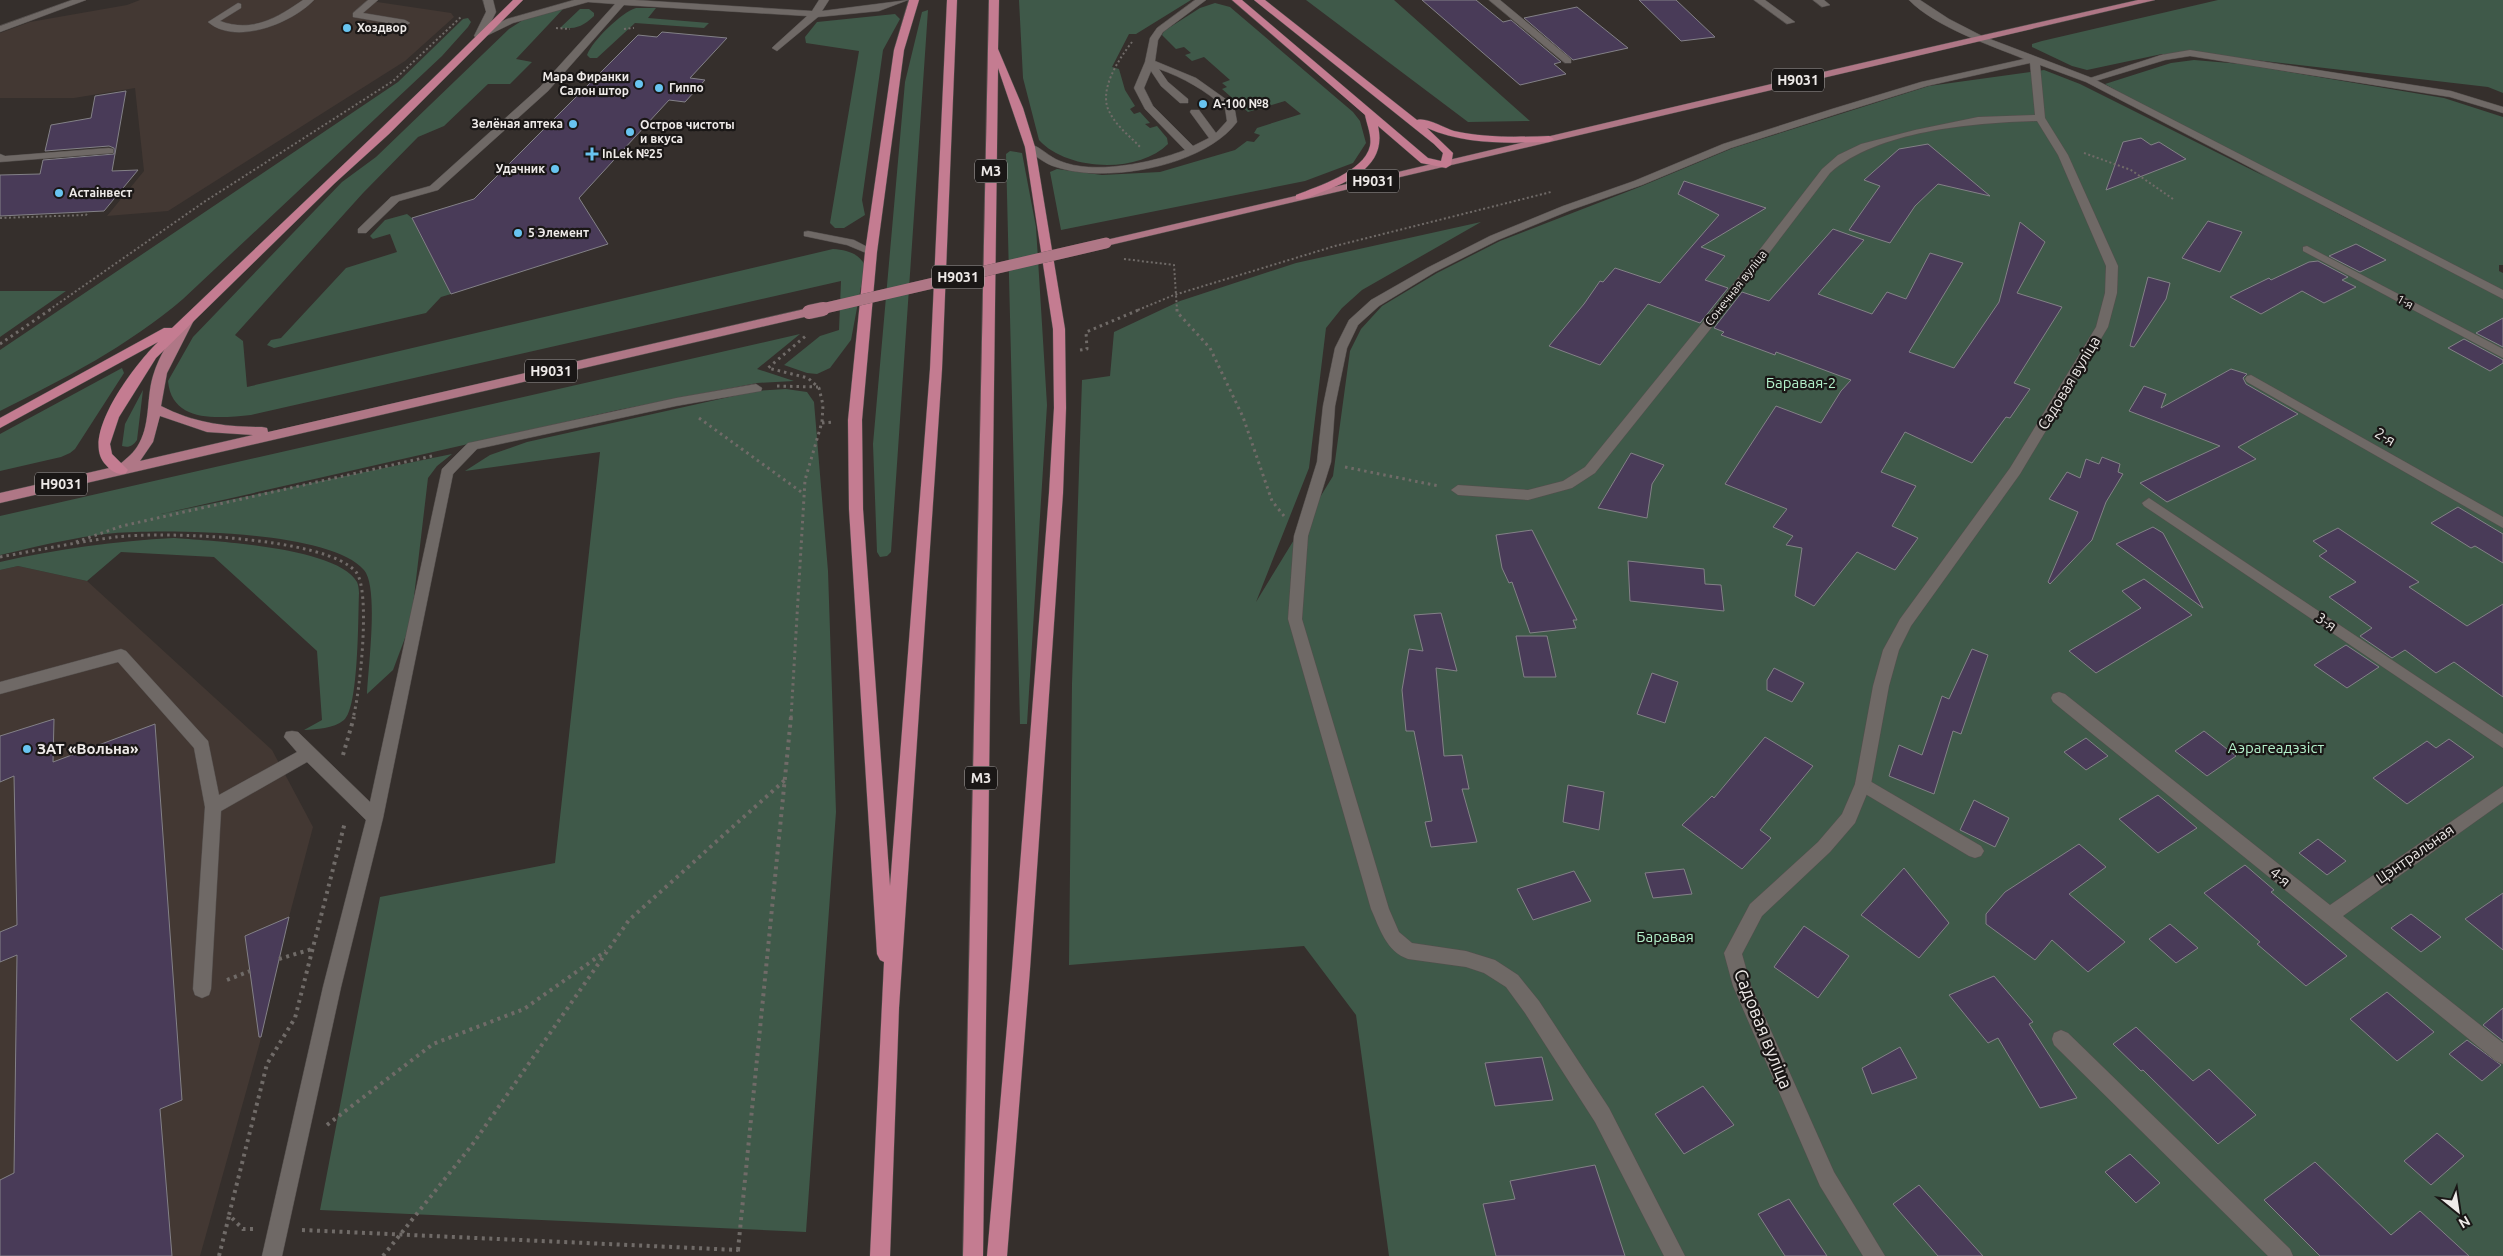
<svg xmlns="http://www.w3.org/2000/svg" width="2503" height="1256" viewBox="0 0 2503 1256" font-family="Ubuntu,sans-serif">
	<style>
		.built { fill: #433833 }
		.green { fill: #3f5949 }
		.building { fill: #493b58; stroke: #838187 }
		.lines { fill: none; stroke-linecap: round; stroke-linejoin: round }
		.service-casing { stroke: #534e4c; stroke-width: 1 }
		.pedestrian-casing { stroke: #534e4c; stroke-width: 1 }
		.minor-casing { stroke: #534e4c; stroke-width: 1 }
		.primary-casing { stroke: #534e4c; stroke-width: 1 }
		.trunk-casing { stroke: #534e4c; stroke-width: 1 }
		.path-far2 { stroke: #706b68; stroke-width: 2; stroke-dasharray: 2 2.5; stroke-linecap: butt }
		.path-far1 { stroke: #706b68; stroke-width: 3; stroke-dasharray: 2.5 4; stroke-linecap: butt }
		.path { stroke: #706b68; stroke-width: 4; stroke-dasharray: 3 4.5; stroke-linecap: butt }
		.service { fill: #6f6966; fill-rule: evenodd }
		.pedestrian { fill: #6f6966; fill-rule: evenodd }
		.minor { fill: #6f6966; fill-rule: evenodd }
		.primary { fill: #af7786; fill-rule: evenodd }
		.trunk { fill: #c47c91; fill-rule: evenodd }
		.primary-bridge-far1-casing { stroke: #534e4c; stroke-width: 11; stroke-linecap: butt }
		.primary-bridge-casing { stroke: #534e4c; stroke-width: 15; stroke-linecap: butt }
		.primary-bridge-far1 { stroke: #af7786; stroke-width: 11 }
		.primary-bridge { stroke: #af7786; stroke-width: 14 }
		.poi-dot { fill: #68c4f0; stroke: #1a1716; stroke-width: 2 }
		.labels { text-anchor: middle; stroke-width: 4.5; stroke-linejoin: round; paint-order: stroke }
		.far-poi-label { font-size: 12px; font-weight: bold; fill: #eeeae8; stroke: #1a1716; text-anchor: start }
		.far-street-label { font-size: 12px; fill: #eeeae8; stroke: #1a1716 }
		.shield { fill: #1a1716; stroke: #aeaba9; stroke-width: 1 }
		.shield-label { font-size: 14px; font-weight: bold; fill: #eeeae8 }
		.park-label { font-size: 15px; fill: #b3f0ca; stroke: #1a1716 }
		.street-label { font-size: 15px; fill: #eeeae8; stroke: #1a1716 }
		.poi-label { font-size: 15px; font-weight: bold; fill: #eeeae8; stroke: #1a1716; text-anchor: start }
		.near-street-label { font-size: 18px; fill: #eeeae8; stroke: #1a1716 }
	</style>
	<rect width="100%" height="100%" fill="#352f2c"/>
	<path class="built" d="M140,0H364L451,13L454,17L405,61L168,211L107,216L144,171L135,88L74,98H0V33L30,22L127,5Z
		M18,566L87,581L272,750L313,827L289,917L260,1042L200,1256H0V570Z"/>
	<path class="green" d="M1019,0H1191L1136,34H1129L1112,67L1119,69L1125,90L1135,106L1130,109L1134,114L1140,112L1150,123L1145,124L1150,128L1157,126L1167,138L1168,144C1138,174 1067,171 1039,140L1023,78Z
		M1306,0H1394L1530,121L1468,122Z
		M2218,0H2503V93L2488,87L2238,58L2178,54H2162L2087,70L2072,66L2032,47V44L2042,41Z
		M1215,3L1230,7L1353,112L1360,121L1366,143L1353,163L1305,181L1061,230L1050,172L1057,169L1102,175L1160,172L1235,150L1247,141L1254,142L1260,135L1254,133L1257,128L1301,114L1285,101L1248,112L1222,89L1227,87L1222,83L1230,80L1204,57L1192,61L1185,55L1191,53L1184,47L1176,49L1162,35L1164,31L1200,8Z
		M564,8L516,59L532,62L510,84H488L444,126L418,137L363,193L235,335L243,341L247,387L833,249C847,250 858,253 865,265L851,340L830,368L817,374L807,373L784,365L820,336L839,330L841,281L251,415C219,418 172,424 168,381L193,337L342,182L376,157L509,29L523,20Z
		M636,8H656L648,18L709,23L704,28L635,23L597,58H590L587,55C592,41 622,12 636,8Z
		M580,9H589L594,13V16C582,27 576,29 560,28Z
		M928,10L891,552L887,556L880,557L877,552L873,444L905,82L922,12Z
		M895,14L900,19L883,50L862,200L865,215L844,228H835L830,223L859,51L806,43L805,37L817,22Z
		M468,18L471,22L468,27L442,56L183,299C128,346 64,379 0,411V350L398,82L463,19Z
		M2194,60L2241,64L2444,98L2503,117V265H2499V271L2503,273V294L2325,207L2503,298V1256H1389L1356,1015L1304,946L1069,965L1072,684L1082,380L1110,376L1114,332L1180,301L1296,263L1481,222L1362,290L1342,308L1326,328L1309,468L1256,602L1333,476L1350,351L1361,329L1382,306L1437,273L1500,241L1642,186L1733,148L1929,86L2044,70L2080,84L2266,177L2105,84L2171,63Z
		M1010,151L1022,153L1036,227L1047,405L1027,724H1020L1006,154Z
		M407,214L412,218L451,294L441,297L426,313L274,348L267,345L271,340L281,338L346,268L397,252L390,234L373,239L370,236L385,220Z
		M0,291H66L0,337Z
		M800,334L757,369L794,381L757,383L618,410L161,514L452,454L437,466L428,478L411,622L393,670L367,694C368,669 379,587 364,570C332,532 184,530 135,532C89,533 44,545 0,555V516Z
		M122,368L124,373L75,449L70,453L61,457L0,471V434Z
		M786,389L807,392L814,402L828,571L836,812L806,1232L320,1210L380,897L555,863L600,452L465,471L490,455L527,442L756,391Z
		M143,390L137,440C133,446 129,448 122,446L125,424Z
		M174,538C212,541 337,547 357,582C358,584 359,589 359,593C358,616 359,708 344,720C333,729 317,729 304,730L322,720L317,651L214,557L121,552L87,581L18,566L0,570V562C57,549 116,541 174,538Z"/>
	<path class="building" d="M1422,0H1476L1503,22L1511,20L1561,62L1554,64L1566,74L1520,85Z
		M1639,0H1676L1715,37L1681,41Z
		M1577,7L1628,48L1573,60L1524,18Z
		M662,32L727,38L690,78L705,80L685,102L669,100L579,198L608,244L451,294L412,218L474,199L638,35L657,37Z
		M126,91L112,171L138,170L104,211L0,216V175L40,174L43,160L114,154V148L109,146L45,151L51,125L91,118L95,96Z
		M2141,138L2151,145L2159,142L2186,159L2106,190L2123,142Z
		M1928,144L1990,196L1938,184L1915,206L1890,243L1849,230L1880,186L1864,180L1899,149Z
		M1684,181L1766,208L1701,247L1725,256L1705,280L1728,288L1700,323L1648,304L1600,365L1549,346L1584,304L1600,281L1603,282L1615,268L1660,283L1719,215L1678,194Z
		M2208,221L2242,232L2220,272L2182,258Z
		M2020,222L2045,242L2017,293L2062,307L2014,383L2030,389L2010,418L2006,417L1972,463L1905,432L1881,472L1916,486L1892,526L1918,538L1895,570L1857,552L1814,606L1795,596L1802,548L1786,545L1793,536L1773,527L1787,509L1725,484L1776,406L1821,423L1841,391L1851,380L1776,352L1775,355L1721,335L1724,332L1714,328L1742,292L1769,301L1833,229L1864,240L1818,294L1872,314L1887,292L1906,299L1930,253L1963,263L1909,352L1954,368L1999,302Z
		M2356,244L2386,260L2360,272L2329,256Z
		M2318,261L2348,277L2342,280L2356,287L2324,303L2302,291L2261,314L2230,297L2269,278L2271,280L2309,262Z
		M2148,277L2170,283L2166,299L2134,347L2130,346Z
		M2503,318V347L2476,333Z
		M2464,339L2503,360V363L2490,371L2448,348Z
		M2231,369L2247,374L2243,378L2246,384L2298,414L2238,447L2256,459L2167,502L2140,483L2220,446L2129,411L2144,386L2166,394L2161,408Z
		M1631,453L1664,465L1652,484L1647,518L1598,508Z
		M2102,457L2120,464L2118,472L2123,474L2106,502L2092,540L2050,584L2048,582L2078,512L2049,499L2067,472L2080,478L2086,459L2099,464Z
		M2458,507L2503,534V563L2475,546L2471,548L2431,523Z
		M2153,527L2163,533L2203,608L2116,544Z
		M2338,528L2419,582L2409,587L2467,626L2503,604V697L2454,662L2436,673L2405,650L2392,658L2360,636L2372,628L2329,597L2356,582L2319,556L2327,551L2313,541Z
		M1532,530L1577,620H1573L1576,628L1530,633L1512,582L1509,583L1502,568L1496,535Z
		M1628,561L1704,569L1705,584L1721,585L1724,611L1630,601Z
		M2144,579L2192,615L2096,673L2069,651L2141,608L2122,591Z
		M1441,613L1457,671L1436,668L1444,756L1462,755L1469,789H1462L1477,842L1431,847L1425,822L1432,821L1414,731H1406L1402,690L1409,649L1423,651L1414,615Z
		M1516,636H1547L1556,677H1524Z
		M2346,645L2379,667L2347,688L2314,665Z
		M1972,649L1988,655L1961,734L1953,731L1934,794L1889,776L1899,745L1922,755L1942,696L1949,699Z
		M1774,668L1804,683L1792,702L1767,690V680Z
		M1652,673L1678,682L1665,723L1637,714Z
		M54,719L53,762L155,724L182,1100L160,1109L172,1256H0V1180L14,1173L17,955L0,962V932L17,925L14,776L0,782V736Z
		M2204,731L2236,756L2207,776L2175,751Z
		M1765,737L1813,766L1760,830L1771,838L1742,869L1682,825L1712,796L1714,798Z
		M2086,738L2108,756L2086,770L2064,752Z
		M2449,739L2474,757L2407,804L2373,778L2427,741L2436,748Z
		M1568,785L1604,792L1599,830L1563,822Z
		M2158,795L2197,828L2158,853L2119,819Z
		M1974,800L2009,818L1995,847L1960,830Z
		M2318,839L2346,861L2327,875L2299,853Z
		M2079,844L2106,867L2069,894L2125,942L2088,972L2052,940L2035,960L1986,924V914L2005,892Z
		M2245,865L2274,890L2271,892L2347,956L2306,986L2257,944L2260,942L2204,893Z
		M1904,868L1949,923L1919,958L1861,915Z
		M1684,869L1692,894L1653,898L1645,873Z
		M1574,871L1591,901L1533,920L1517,889Z
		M2503,893V950L2465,919Z
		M2411,914L2441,937L2421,952L2391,928Z
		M289,917L261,1037H259L245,936Z
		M2170,924L2198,948L2176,963L2149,939Z
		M1804,926L1849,956L1818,998L1774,967Z
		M1994,976L2033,1022L2029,1024L2077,1098L2040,1108L1998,1038L1988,1043L1949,995Z
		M2387,992L2434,1032L2397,1061L2350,1019Z
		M2503,1008V1041L2483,1025Z
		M2136,1027L2193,1081L2209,1069L2256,1115L2218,1144L2143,1070L2141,1071L2113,1044Z
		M2467,1040L2501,1065L2482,1081L2449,1054Z
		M1900,1047L1917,1078L1872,1094L1862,1068Z
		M1542,1057L1553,1100L1495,1106L1485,1063Z
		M1703,1086L1734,1125L1684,1154L1655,1114Z
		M2437,1133L2464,1156L2431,1185L2404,1161Z
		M2130,1154L2160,1183L2136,1203L2105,1172Z
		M2315,1162L2391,1235L2420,1211L2469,1256H2320L2264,1200Z
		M1595,1165L1625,1256H1496L1483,1204L1515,1199L1510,1181Z
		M1919,1185L1983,1256H1938L1893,1204Z
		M1789,1199L1827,1256H1785L1758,1214Z"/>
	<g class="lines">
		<defs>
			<path id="service" d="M72,0H86L0,32V26Z
				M303,0H314C292,23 236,46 208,22L238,3L241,4V8L220,21C252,33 277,18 303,0Z
				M368,0H378L363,13L405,20L410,23L405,26L353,17V13Z
				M574,0H635L812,11L819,0H829L822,11L908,0L879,11L818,17L777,51L772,48L774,46L807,16L624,5L548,91L438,190L399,201L366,233H358V229L391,197L430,186L540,87L615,4L588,2L513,23L482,38H476V34L507,19Z
				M1195,0H1206L1163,32L1158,40L1155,61L1196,78L1234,105L1237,122C1204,166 1107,184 1056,167C1045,164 1036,156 1026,149L1025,147L1030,144C1041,147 1049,157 1060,161C1093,175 1152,163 1185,150L1145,109L1134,88L1145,62L1150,38L1157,28ZM1159,69C1184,78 1205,90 1225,108L1227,121L1216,133L1199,110H1191L1190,112L1209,138L1193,146L1153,106L1144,88L1151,71L1161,86L1180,103H1188V99L1168,82Z
				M1489,0H1500L1571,59V63H1565Z
				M1754,0H1765L1795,22L1787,24Z
				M1813,0H1824L1830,5L1822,7Z
				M2190,50L2451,91L2503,107V113L2450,97L2190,56L2165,60L2089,83L2084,80L2161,55Z
				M109,148L113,149V153L0,162V154L5,156Z
				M808,231L854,240L877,252L871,255L847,245L804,236V232Z
				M756,384L762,388L761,391L676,406L477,449L453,474L383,818L341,987L282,1256H262L323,987L366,820L307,762L221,811L211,989L209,995L202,998L195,995L193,989L205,807L194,748L118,662L0,694V682L121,649L126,651L208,741L219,795L297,752L284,737L286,732L292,731L298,732L370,802L442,469L468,443L473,442L676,398Z
				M1863,777L1981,846L1984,851L1981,856L1975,858L1969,856L1857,789L1855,784L1857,779Z"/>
			<path id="pedestrian" d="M2307,246L2503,349V358L2303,251V247Z"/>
			<path id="minor" d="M483,0H493L496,12L484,36L479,39L474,36L486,12Z
				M1909,0H1920L1949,19L1982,36L2092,78L2503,290V299L2086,82L2040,65L2045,118L2068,155L2118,266L2117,293L2108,327L2020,474L1911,626L1899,650L1889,686L1871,784L1855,823L1830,852L1762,916L1742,954L1751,986L1834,1172L1885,1256H1863L1820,1186L1733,986L1724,953L1750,904L1818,842L1842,814L1855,784L1873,686L1883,650L1900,619L2010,468L2096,327L2105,293L2106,266L2058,155L2037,121C1974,123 1879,130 1830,173L1728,307L1595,473L1572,488L1528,500L1458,495L1451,490L1458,485L1528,490L1563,481L1585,467L1720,301L1822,169L1838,155L1861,144L1915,130L1978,117L2035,115L2030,63L1927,86L1840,113L1731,148L1642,185L1571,210L1498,240L1435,272L1379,306L1358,325L1347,348L1335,406L1331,462L1308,536L1302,619L1389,909L1399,932L1412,943L1466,951L1495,960L1518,975L1539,1001L1609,1108L1685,1256H1664L1595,1122L1525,1013L1506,987L1484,973L1466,967L1408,959C1386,951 1380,929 1371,909L1288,619L1294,536L1317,462L1323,406L1335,348L1349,320L1371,300L1427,268L1490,236L1563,206L1634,181L1723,144L1832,109L1921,82L2024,59C1990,45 1935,27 1909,0Z
				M2251,375L2503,517V528L2247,382L2245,379L2247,376Z
				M2149,498L2503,734V748L2144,506L2142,503Z
				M2059,692L2065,694L2330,905L2503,786V802L2343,916L2503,1043V1064L2496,1061L2053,702L2051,698L2053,694Z
				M2061,1030L2068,1033L2290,1249L2293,1256H2268L2054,1045L2052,1039L2054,1033Z"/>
			<path id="primary" d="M2138,0H2155L1106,246L1100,243L1106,240C1450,161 1793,77 2138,0Z
				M809,308L815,312L813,315L0,503V493L118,466C124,460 132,455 137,447C151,426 146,399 153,376C159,355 172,337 183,318L189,314L195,318L167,373L161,406C194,423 226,427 262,427L267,428L268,432ZM160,416L207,432L253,435L140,461L153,442Z"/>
			<path id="trunk" d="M513,0H523L389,134L335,183L156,358L119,417L110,444L112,454L128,470L126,473C118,476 111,471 106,465C78,437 137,362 158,342L0,428V418L164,328H172C286,219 401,111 513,0Z
				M909,0H919L904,50L877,252L862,420L863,509L890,886L930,369L947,0H957L942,369L899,1008L890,1256H870L884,962L880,960L877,954L849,509L848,420L865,252L894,50Z
				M989,0H999L998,49L1023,108L1035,147L1065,329L1066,408L1063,493L1030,969L1007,1256H987L1012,969L1049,493L1054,408L1053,329L1025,147L998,68L983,1256H963Z
				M1232,0H1242L1428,158L1441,161L1443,153L1434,144L1254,0H1265L1417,120C1427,117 1444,128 1454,131C1485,138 1518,137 1549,136L1554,139L1549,142C1508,143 1466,145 1427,128L1453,153L1451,165L1446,168L1421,163L1378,126C1387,165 1352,180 1322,192C1314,195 1304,201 1296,199V195C1318,186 1364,172 1370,146C1372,136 1367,125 1365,115Z"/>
		</defs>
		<use href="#service" class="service-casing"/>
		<use href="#pedestrian" class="pedestrian-casing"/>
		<use href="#minor" class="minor-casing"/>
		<use href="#primary" class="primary-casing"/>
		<use href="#trunk" class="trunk-casing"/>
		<path class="path-far2" d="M556,28L570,29
			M624,29L634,28
			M1132,42C1119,59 1097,91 1110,113C1117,127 1131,137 1141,148
			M2084,153L2131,170L2173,199
			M0,218L86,215L88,212
			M1124,259L1174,265L1177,310
			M49,310L204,202L393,81L462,16
			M1138,310L1174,295L1335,246L1551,192"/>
		<path class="path-far1" d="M1177,309V312L1210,348L1243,417L1272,501L1284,516
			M0,344L51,309
			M1080,350L1087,349L1086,332L1141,309
			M777,386L818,387
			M699,418L804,494
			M822,423L833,422
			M1345,467L1439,486
			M76,542L122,526L432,456
			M0,557C39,550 77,542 116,537C162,531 327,537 356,572C371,590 360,694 353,718
			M791,718L805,480L822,422L823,405L819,388L808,378L768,368L808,334"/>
		<path class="path" d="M343,755L354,717
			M279,959L312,949
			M227,980L250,971
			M327,1125L433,1044L524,1009L606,951
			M253,1229H243L229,1215L267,1064L295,1018L345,822
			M302,1230L738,1250V1256
			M738,1250L791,717
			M219,1256L229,1216
			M383,1256L472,1145L629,920L785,780"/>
		<use href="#service" class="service"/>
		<use href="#pedestrian" class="pedestrian"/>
		<use href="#minor" class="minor"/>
		<use href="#primary" class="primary"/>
		<use href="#trunk" class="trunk"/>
		<defs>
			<path id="primary-bridge-far1" d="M817,310L1106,243"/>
			<path id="primary-bridge" d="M809,312L823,309"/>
		</defs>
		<use href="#primary-bridge-far1" class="primary-bridge-far1-casing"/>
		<use href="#primary-bridge" class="primary-bridge-casing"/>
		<use href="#primary-bridge-far1" class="primary-bridge-far1"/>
		<use href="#primary-bridge" class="primary-bridge"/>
	</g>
	<g class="poi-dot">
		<circle cx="347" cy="28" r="5"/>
		<circle cx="639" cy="84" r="5"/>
		<circle cx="659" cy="88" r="5"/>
		<circle cx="1203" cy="104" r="5"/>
		<circle cx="573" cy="124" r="5"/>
		<circle cx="630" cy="132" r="5"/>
		<path d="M589.5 146.5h5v5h5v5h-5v5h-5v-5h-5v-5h5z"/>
		<circle cx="555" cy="169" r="5"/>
		<circle cx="59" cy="193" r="5"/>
		<circle cx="518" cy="233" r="5"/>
		<circle cx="27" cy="749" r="5"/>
	</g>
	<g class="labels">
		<g class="far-poi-label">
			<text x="357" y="32">Хоздвор</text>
			<text x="629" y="81" text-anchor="end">Мара Фиранки<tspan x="629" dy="14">Салон штор</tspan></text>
			<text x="669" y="92">Гиппо</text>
			<text x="1213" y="108">А-100 №8</text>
			<text x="563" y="128" text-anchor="end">Зелёная аптека</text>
			<text x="640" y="129">Остров чистоты<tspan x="640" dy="14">и вкуса</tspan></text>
			<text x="602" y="158">InLek №25</text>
			<text x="545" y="173" text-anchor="end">Удачник</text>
			<text x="69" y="197">Астаінвест</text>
			<text x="528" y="237">5 Элемент</text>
		</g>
		<g class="far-street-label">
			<text transform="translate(1736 288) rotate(-52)" y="4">Сонечная вуліца</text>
			<text transform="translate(2405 302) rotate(28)" y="4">1-я</text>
		</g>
		<g class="shield">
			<rect x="1772" y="68.5" width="52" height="23" rx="4"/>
			<rect x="975" y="159.5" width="32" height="23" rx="4"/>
			<rect x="1347" y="169.5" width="52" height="23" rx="4"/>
			<rect x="932" y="265.5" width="52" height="23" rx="4"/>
			<rect x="525" y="359.5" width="52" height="23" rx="4"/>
			<rect x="35" y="472.5" width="52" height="23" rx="4"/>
			<rect x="965" y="766.5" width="32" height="23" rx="4"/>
		</g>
		<g class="shield-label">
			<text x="1798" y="85">Н9031</text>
			<text x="991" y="176">М3</text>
			<text x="1373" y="186">Н9031</text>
			<text x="958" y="282">Н9031</text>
			<text x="551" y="376">Н9031</text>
			<text x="61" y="489">Н9031</text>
			<text x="981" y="783">М3</text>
		</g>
		<g class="park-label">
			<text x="1801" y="388">Баравая-2</text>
			<text x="2276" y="753">Аэрагеадэзіст</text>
			<text x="1665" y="942">Баравая</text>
		</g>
		<g class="street-label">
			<text transform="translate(2069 383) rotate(-59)" y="5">Садовая вуліца</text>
			<text transform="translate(2385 437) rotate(30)" y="5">2-я</text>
			<text transform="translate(2326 622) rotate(34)" y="5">3-я</text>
			<text transform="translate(2415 854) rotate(-35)" y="5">Цэнтральная</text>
			<text transform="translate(2280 877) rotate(39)" y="5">4-я</text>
		</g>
		<g class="poi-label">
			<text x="37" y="754">ЗАТ «Вольна»</text>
		</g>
		<g class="near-street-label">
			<text transform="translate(1763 1029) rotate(68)" y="6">Садовая вуліца</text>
		</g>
	</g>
	<g transform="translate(2458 1211) rotate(150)" stroke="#1a1716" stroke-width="4" paint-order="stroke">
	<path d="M0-4L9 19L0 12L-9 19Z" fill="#eeeae8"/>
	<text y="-8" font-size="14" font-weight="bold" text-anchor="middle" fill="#eeeae8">N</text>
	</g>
</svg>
